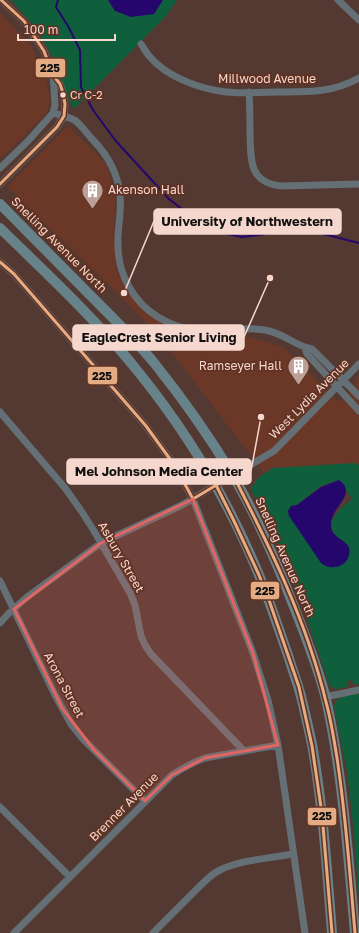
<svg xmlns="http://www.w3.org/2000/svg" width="359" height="933" viewBox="0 0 359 933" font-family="'Golos Text',sans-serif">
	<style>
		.built { fill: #6b3828 }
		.green { fill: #105f3c; fill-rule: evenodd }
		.water { fill: #24066d }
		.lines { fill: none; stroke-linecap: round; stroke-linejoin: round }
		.stream { stroke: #24066d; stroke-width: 2 }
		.minor { stroke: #647075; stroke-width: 7 }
		.highway { stroke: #688289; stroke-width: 10 }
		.bus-1-casing { stroke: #613223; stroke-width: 6 }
		.bus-1 { stroke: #e5ac83; stroke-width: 3 }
		.marked { fill: #e16562; fill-opacity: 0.2; stroke: #e16562; stroke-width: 3; stroke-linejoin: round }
		.bus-dot { fill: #f5d7ce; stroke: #613223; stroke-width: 1.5 }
		.labels { text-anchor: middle; stroke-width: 3.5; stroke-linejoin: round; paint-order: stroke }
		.bus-label { font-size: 11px; fill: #f5d7ce; stroke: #613223; text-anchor: start }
		.street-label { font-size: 12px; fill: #f5d7ce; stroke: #613223 }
		.poi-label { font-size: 12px; fill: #f5d7ce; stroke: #613223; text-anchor: start }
		.leader { fill: none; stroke: #f5d7ce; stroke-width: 1.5 }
		.callout-dot { fill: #f5d7ce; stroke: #613223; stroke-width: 1.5 }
		.callout { fill: #f5d7ce; stroke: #f5d7ce; stroke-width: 1.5 }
		.callout-label { font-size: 13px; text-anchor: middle; font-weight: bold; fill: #111 }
		.line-badge { stroke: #613223; stroke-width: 1.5 }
		.pale-badge-label { font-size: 11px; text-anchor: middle; font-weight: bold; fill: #111 }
	</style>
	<rect width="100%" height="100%" fill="#533931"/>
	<path class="built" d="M0,13L13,26L31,46L46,78L50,99L47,113L0,159Z
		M68,126L107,165L116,199L114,222L116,269L140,309L180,334H239L283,347L339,402L356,385V382L355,380L359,376V465L355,463L272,468L265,474L157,333L101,277L7,187Z"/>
	<path class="green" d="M11,0H177L167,15L74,109L68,99L49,50L36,28Z
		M355,463L359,465V684L355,685L351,680L348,681L347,687C339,688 334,692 329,684L300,598L275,537L251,490V485H254L257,479L272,468ZM339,480L352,499C336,512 319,526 344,542L288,511L293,505L296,506L297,505L321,486Z
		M359,694V897L352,815L347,772L334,707C336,694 349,696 359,694Z"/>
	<path class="water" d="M108,0H163L154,14L131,17L115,11Z
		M339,480C359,495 330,506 331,526C332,542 356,539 348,558C346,563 341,566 336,567C330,568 326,567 321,563L289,516L288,511L291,506L297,505L321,487Z"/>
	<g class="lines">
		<path class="stream" d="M58,0L56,7L68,26L80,50L81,87L93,110L115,140L169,199L209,230L242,237L304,229L359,243"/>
		<path class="minor" d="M338,0L359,20
			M141,44C144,48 146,53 150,57C167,77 200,89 226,92C243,94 261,92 278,92C308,92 332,93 359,78
			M249,92C250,106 250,119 250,133C251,158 248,183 281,186L359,184
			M53,113C60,115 70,117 76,121C82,126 88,135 94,141C108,156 118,174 120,195C122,212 117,229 118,246C118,274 134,303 158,317C171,325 186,330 201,331C223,332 244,326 265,330C284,333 295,346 312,349L359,396
			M0,168L28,141L53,113L55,105L54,89L53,75
			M0,184L57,127L64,116L65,104L63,93L60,84L53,75L44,51L24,21L1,0
			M0,262L14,274L146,426L175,466L193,499L253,653L268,700L278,745L305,933
			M305,347L307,354L359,411
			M0,412L65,488L82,512L94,531L130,593L135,605L141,636L145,645L151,654L244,751
			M0,581L55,695L71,724L82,738L145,801
			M0,623L9,613L27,597L101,543L182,505L274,451L359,364
			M325,697L359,690
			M0,807L70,877
			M14,933L172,775C183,768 193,762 205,758L278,745
			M153,933L203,883C208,878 214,873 220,870C240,860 271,858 293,854"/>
		<path class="highway" d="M0,204C30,234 59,264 89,294C112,317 135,339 155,364C183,399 209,436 232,474C258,518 278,565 296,612C307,640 319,670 326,699C343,776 348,855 355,933
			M0,228C48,275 98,321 140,374C189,435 229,502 259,575C270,602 279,630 289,658C292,669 296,679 299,689C304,707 308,726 312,744C323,806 327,870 332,933"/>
		<defs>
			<path id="bus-1" d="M0,184L57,127L64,116L65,104L63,93L60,84L53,75L44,51L24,21L1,0
				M0,262L14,274L146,426L175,466L193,499
				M216,485L234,521L259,575L270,603L299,687L312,746L322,814L332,933
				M193,499L233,475C270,547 307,622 326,702C331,720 334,739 337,758C346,816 350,875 355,933"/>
		</defs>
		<use href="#bus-1" class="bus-1-casing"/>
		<use href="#bus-1" class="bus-1"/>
	</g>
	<path class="marked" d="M193,499L253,653L278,745L205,758L172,775L145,801L94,750L62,708L14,609L101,543Z"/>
	<defs>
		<symbol id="building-pin" viewBox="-11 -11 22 30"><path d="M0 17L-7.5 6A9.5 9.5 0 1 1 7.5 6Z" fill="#bca097" stroke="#613223"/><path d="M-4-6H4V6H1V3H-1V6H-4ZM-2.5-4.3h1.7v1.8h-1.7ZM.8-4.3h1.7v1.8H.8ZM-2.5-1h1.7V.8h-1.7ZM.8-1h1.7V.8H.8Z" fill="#fff"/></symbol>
	</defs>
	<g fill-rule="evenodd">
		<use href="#building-pin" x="80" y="178" width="25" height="34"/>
		<use href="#building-pin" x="286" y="354" width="25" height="34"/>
	</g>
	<circle class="bus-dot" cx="63" cy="95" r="3.5"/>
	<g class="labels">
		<g class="bus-label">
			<text x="70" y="99">Cr C-2</text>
		</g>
		<g class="street-label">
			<text x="267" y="83">Millwood Avenue</text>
			<text transform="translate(59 245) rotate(45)" y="4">Snelling Avenue North</text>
			<text transform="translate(309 399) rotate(-45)" y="4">West Lydia Avenue</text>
			<text transform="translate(121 557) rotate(60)" y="4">Asbury Street</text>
			<text transform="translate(285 557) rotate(66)" y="4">Snelling Avenue North</text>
			<text transform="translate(64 685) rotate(62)" y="4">Arona Street</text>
			<text transform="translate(124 807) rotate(-45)" y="4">Brenner Avenue</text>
		</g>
		<g class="poi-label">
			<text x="108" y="194">Akenson Hall</text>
			<text x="282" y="370" text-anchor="end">Ramseyer Hall</text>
		</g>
	</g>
	<path class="leader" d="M124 293L154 221M270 278L244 337M261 417L251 471"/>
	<g class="callout-dot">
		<circle cx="124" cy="293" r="4"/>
		<circle cx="270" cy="278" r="4"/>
		<circle cx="261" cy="417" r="4"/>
	</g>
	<g class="callout">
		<rect x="154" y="209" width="187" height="25" rx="4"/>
		<rect x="73" y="325" width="171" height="25" rx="4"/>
		<rect x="67" y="459" width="184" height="25" rx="4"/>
	</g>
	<g class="callout-label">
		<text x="247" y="226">University of Northwestern</text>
		<text x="159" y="342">EagleCrest Senior Living</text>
		<text x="159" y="476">Mel Johnson Media Center</text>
	</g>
	<g class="line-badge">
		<rect x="35" y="58" width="31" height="20" rx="4" fill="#e5ac83"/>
		<rect x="87" y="366" width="31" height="19" rx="4" fill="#e5ac83"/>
		<rect x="250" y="581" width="30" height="19" rx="4" fill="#e5ac83"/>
		<rect x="307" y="807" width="30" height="19" rx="4" fill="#e5ac83"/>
	</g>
	<g class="pale-badge-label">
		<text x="50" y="72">225</text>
		<text x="102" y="380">225</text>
		<text x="265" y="595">225</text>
		<text x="322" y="820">225</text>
	</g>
	<path d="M18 34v6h97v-6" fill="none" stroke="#f5d7ce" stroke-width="2"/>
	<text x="24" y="34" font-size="12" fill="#f5d7ce" stroke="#613223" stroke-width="3" paint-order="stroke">100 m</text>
</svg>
